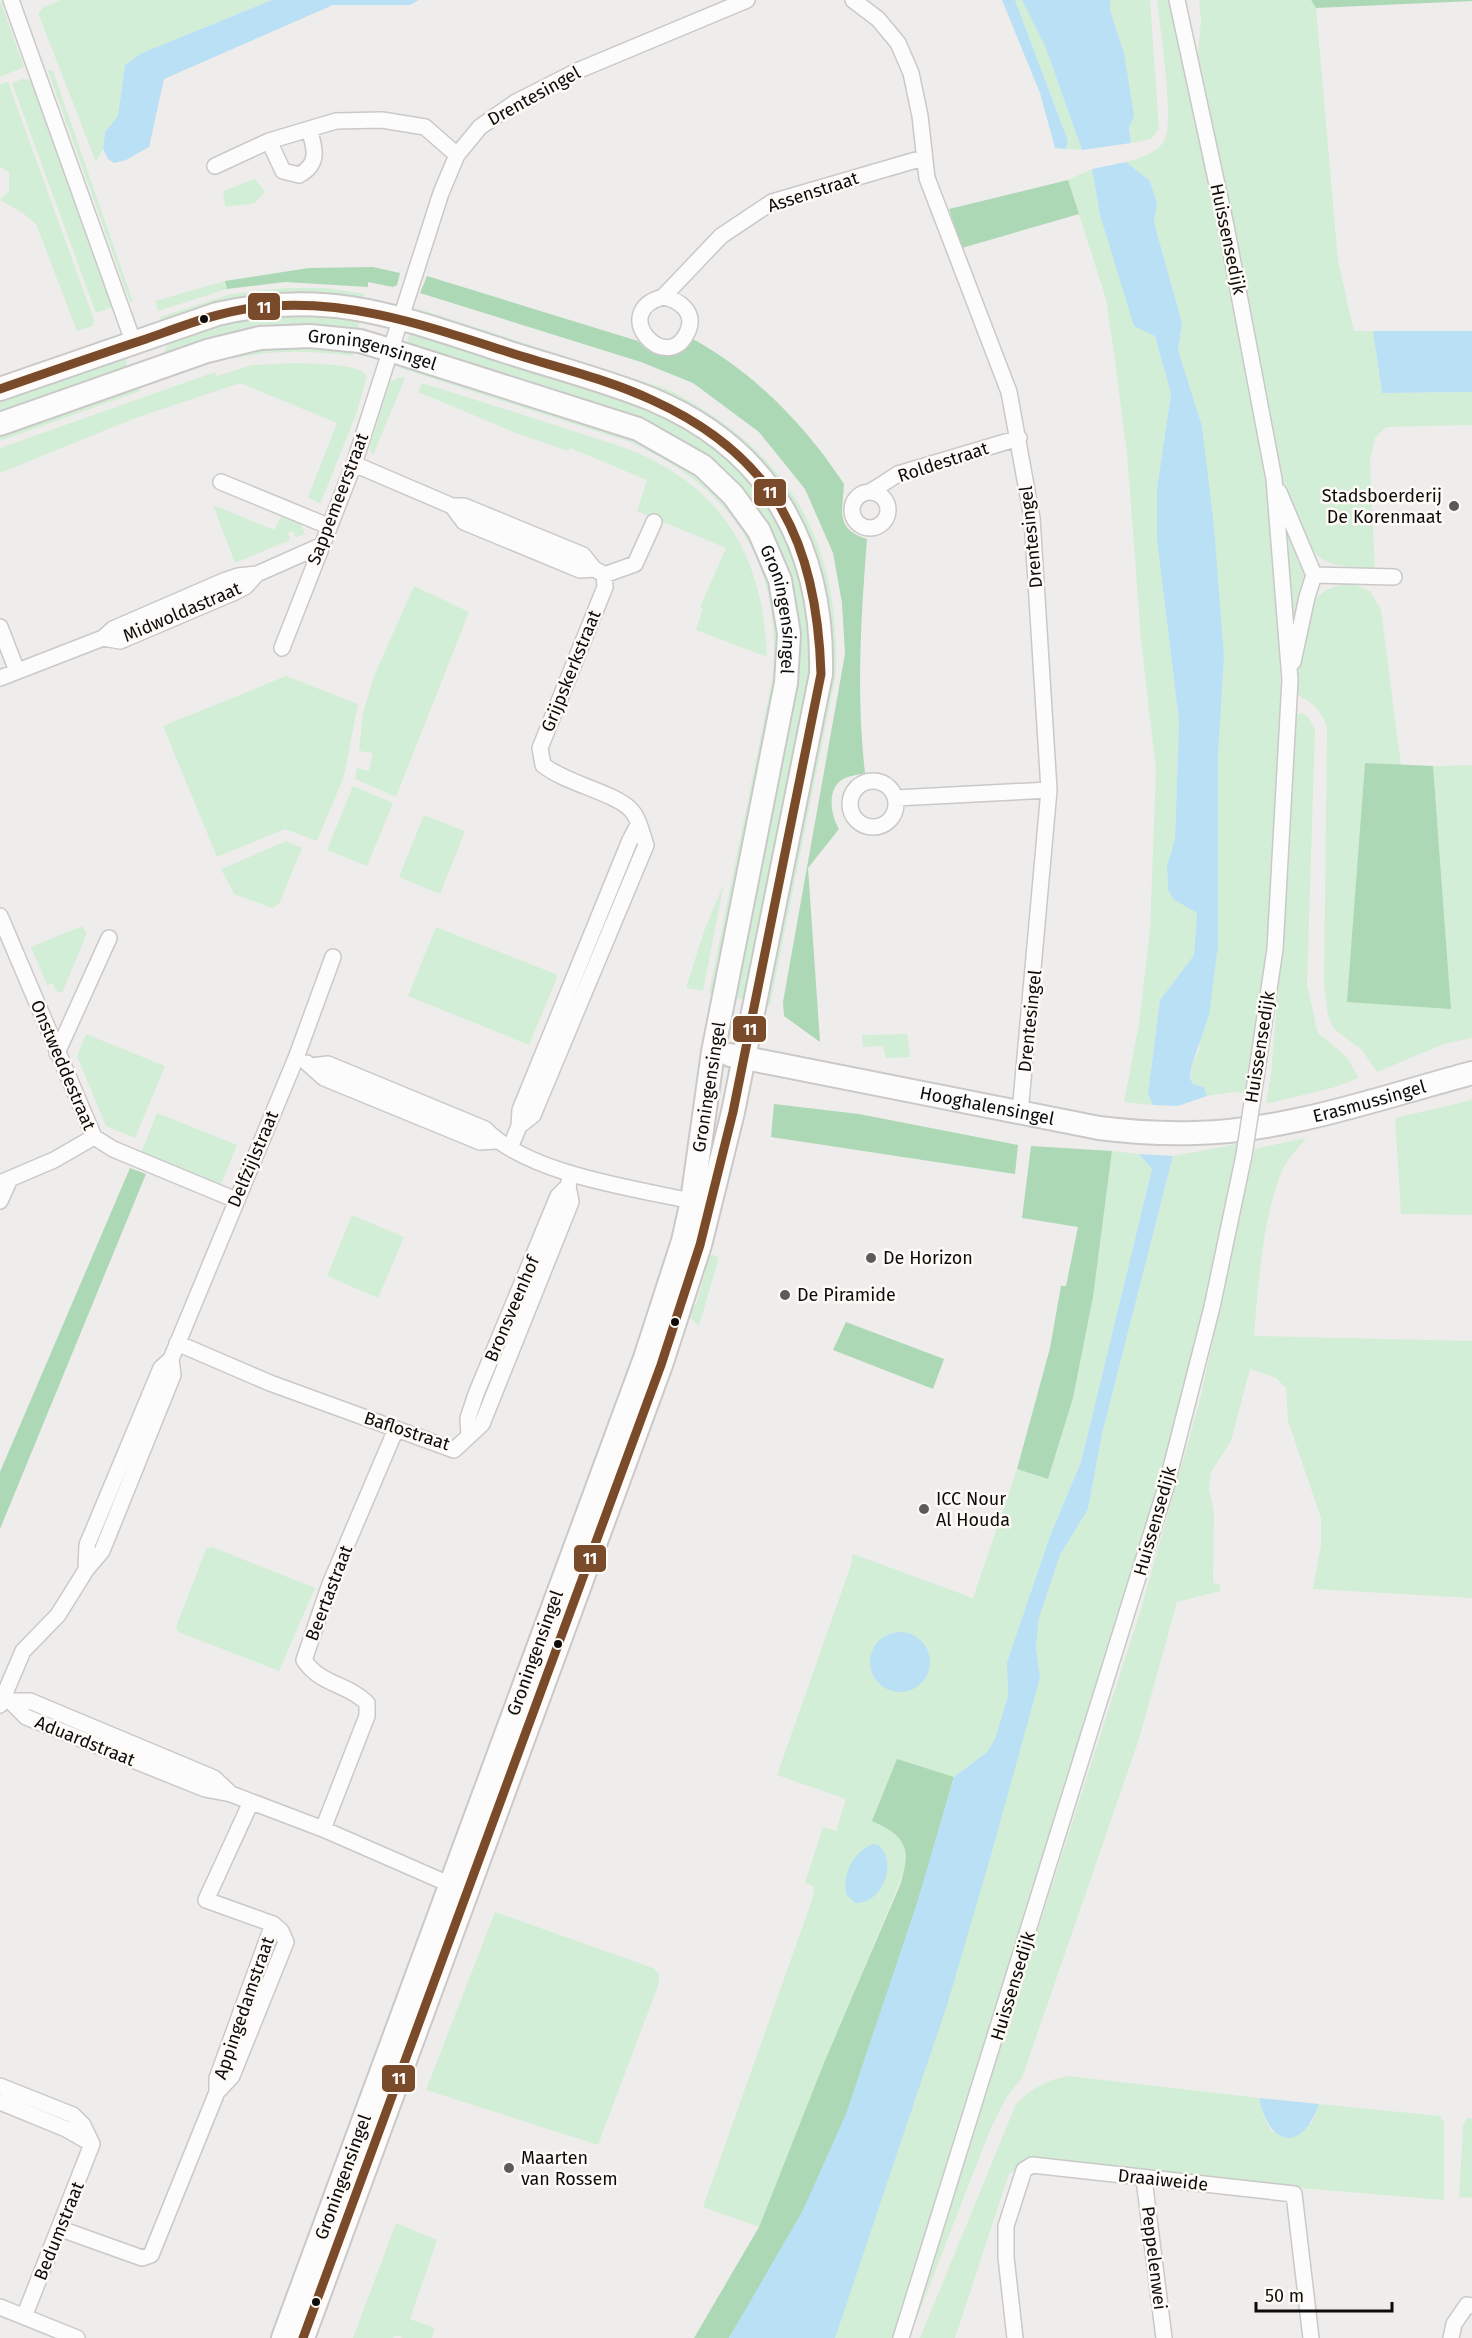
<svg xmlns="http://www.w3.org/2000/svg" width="1472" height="2338" viewBox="0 0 1472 2338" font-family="'Fira Sans',sans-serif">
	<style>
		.green { fill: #d2eed6; fill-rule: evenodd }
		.forest { fill: #acd8b6 }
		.water { fill: #bae0f5 }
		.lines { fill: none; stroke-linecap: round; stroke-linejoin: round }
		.street-casing { stroke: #cac9c8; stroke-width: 18 }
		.secondary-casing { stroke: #cac9c8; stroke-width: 26 }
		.street { stroke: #fdfcfc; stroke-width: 15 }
		.secondary { stroke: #fdfcfc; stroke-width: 22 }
		.street-bridge-casing { stroke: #cac9c8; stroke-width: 18; stroke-linecap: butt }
		.street-bridge { stroke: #fdfcfc; stroke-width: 15 }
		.bus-1-casing { stroke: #fefaf6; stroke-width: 14 }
		.bus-1 { stroke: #7a4b2a; stroke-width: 9 }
		.bus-dot { fill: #0d0c0b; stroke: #fefaf6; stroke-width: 2 }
		.poi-dot { fill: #5c5b59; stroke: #fefaf6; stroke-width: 2 }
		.labels { text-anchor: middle; stroke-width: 5; stroke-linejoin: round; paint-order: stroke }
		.street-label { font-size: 18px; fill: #0d0c0b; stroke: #fefaf6 }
		.poi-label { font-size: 18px; fill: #0d0c0b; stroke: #fefaf6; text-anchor: start }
		.line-badge { stroke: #fefaf6; stroke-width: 2 }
		.badge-label { font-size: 16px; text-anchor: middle; font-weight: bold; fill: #fff }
	</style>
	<rect width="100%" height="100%" fill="#efedeb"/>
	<path class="green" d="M0,0L24,67L0,77Z
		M60,0H272L142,53L125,65L118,116L105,132L103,149L96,162L38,13L44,7Z
		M1015,0H1022L1045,46L1082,150L1066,149L1068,141Z
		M1110,0H1150L1159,129L1151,139L1131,143L1124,53L1110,10Z
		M1157,0H1170L1243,316L1275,546L1282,715L1272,935L1245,1093L1233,1092L1207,1096L1204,1087L1193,1084C1187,1072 1194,1061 1199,1050L1224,657L1202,426L1178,350L1182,323L1154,222L1157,204L1150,181L1126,162C1139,158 1158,154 1165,139C1174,119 1160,27 1157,0Z
		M1199,0H1311L1316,8L1338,261L1354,331H1373L1382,393L1472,392V425L1386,427L1375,438L1370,460L1375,572C1361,566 1345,568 1330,563C1304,553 1295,515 1284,491L1198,54L1201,22Z
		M50,70L53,71L133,302H130L48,71Z
		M22,79L33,80L113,307L96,313L12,83Z
		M8,82L94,320L92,326L77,331L36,224L20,211L0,200L9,191V172L0,167V84Z
		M1092,169L1100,215L1155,336L1171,394L1157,488V540L1179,721L1175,839L1167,866V878L1168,890L1173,899L1197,912L1194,955L1160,1000L1148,1094L1153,1105L1124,1102L1139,1024L1150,930L1156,770L1141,640L1127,453L1113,346L1106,299L1068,180Z
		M255,179L265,192L255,203L225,207L223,191Z
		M225,281L227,289L158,311L155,301Z
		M286,288H326L365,294L362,304L163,326L160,317L231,294Z
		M419,309L667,389C788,450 840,538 836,674L770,1005L763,1004L814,738L821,586L721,431L420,317Z
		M269,311L360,317L357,334L167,358L164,352L168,344L166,336Z
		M414,332L648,404L726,451L790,532L816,645L750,1001L729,997L790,600L706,461L410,348L407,338Z
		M278,343L354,348L353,356C313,351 272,349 232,359L229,351Z
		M127,353L126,369L0,420V395Z
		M297,363C312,364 360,363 367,376L357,412L321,502L318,503L308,497L337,423L240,383L133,419L0,473V448L215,372L217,376L252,365Z
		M406,363L631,433L715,485L764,553L783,654L718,995L709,993L773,675C781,560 733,489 630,442L400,368Z
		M400,377L405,378L373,455L369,448L390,382Z
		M137,382L140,391L0,441V431Z
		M422,383C471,398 520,414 570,430C600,440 632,448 660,464C736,506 764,574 767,657L696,630L703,608L700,607L726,548L637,511L647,480L570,448L568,451L516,433L418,392Z
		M213,505L274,530L281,516L301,524L305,534L296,537L293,531L288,533L290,540L235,563Z
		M1287,523L1308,578L1294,642Z
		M1353,584L1370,591L1381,610L1401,765L1365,763L1451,1008L1433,766L1472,765V1038L1444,1044L1377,1072L1362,1050L1335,1030L1328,1016L1324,983L1327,727C1321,710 1312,701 1295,694C1294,678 1305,608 1315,599C1327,587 1337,585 1353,584Z
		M414,586L469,612L396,797L355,779L357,768L369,771L373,753L359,751L363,713L374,676Z
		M286,676L358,704L344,776L317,841L285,829L217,857L163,726Z
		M1302,713L1308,717L1315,730L1307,985L1318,1033L1346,1056L1359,1078L1332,1088L1266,1104L1271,1073L1290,849L1295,715Z
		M353,786L393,803L367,866L327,850Z
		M424,815L465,831L440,894L399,877Z
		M286,841L302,848L279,904L272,908L234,894L221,869Z
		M724,883L703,991L686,988L704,931Z
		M82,926L87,933L62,993L56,991L52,983L47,985L31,947Z
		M436,927L558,975L529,1045L408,996Z
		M86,1034L165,1066L135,1138L106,1126L77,1056Z
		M907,1034L910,1057L886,1058L883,1046L863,1047L862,1035Z
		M1472,1100V1215L1401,1214L1395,1118Z
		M157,1113L237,1145L221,1184L141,1153Z
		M1306,1138C1299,1147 1289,1157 1284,1167C1263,1211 1258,1287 1254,1336L1472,1341V1598L1313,1589L1321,1545V1518L1288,1421L1286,1388L1276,1378L1250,1369L1231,1441L1211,1472L1209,1490L1214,1512L1213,1583L1220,1584V1591L1177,1602L1139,1739L1022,2078L1008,2095L990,2130L915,2323L908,2332L1141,1609L1200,1400L1254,1149Z
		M1243,1143L1160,1499L896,2338H835L1040,1678L1036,1647L1039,1618L1060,1555L1088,1509L1102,1434L1173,1156Z
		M1112,1151L1139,1154L1152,1169L1081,1462L1050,1536L1007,1662L1008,1696L995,1739L987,1752L954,1777L897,1760L895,1832L904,1844L906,1866L759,2227L703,2207L812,1900L814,1887L805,1883L823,1827L836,1831L846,1799L777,1775L851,1565L853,1554L973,1598L1017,1469L1048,1479L1073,1398L1093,1297ZM895,1632L911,1634L924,1644L872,1671C868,1652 877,1638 895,1632Z
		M352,1215L404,1237L378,1298L327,1276Z
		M705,1253L719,1257L699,1326L688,1316V1309L696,1304L705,1273L700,1264Z
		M212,1547L315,1588L279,1671L178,1632L176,1627L206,1549Z
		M495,1912L653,1968L659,1974V1983L598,2145L426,2090Z
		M1069,2076L1259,2098L1263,2115L1271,2131L1312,2123L1319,2104L1440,2116L1444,2122V2200L1024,2165L1009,2174L955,2338H920L1016,2104C1033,2088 1045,2080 1069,2076Z
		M1467,2118H1472V2198L1459,2197L1463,2126Z
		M396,2223L437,2240L410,2319L435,2328L432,2338H403L395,2335L393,2338H353Z"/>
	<path class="forest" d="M1311,0H1472V1L1316,8Z
		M1068,180L1079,214L962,248L949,209Z
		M373,267L400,273L397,285L393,287L368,282V287L285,282L227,289L225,281L309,268Z
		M427,276L638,341C655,362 675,357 691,338C754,372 805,425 844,484C843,510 834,529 867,539C861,617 856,695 865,773C857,775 844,776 838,783C827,795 832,818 839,829L808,868L820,1042L784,1016L783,1002L845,654L842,603L833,553L805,489L759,432L693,383L641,362L420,293Z
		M1365,763L1433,766L1451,1009L1347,1002Z
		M774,1104L859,1114L1018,1145L1015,1174L771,1137Z
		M1031,1146L1112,1151L1093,1297L1073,1398L1048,1479L1017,1469L1050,1348L1061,1286H1066L1078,1227L1022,1218Z
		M130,1168L146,1174L0,1529V1472Z
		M846,1322L944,1359L933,1389L833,1350Z
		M897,1759L954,1777C916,1907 879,2049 822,2172C795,2230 762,2284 729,2338H694L759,2227L824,2063L900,1885C912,1848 906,1836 872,1821Z"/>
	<path class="water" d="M272,0H419L410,5H333L164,79L149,147L126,160L114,163L108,159L103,149L105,132L118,116L125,65L142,53Z
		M1002,0H1015L1068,141L1066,149L1055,148L1040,93Z
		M1022,0H1110V10L1124,53L1134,116L1129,127L1131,143L1082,150L1045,46Z
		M1126,162L1150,181L1157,204L1154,222L1182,323L1178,350L1202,426L1214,527L1224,657L1218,754V945L1209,1015L1191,1068L1190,1078L1193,1084L1204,1087L1207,1096L1178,1106L1153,1105L1148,1094L1160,1000L1194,955L1197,913L1173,899L1168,890L1167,866L1175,839L1179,721L1157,540V488L1171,394L1155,336L1134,326L1100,215L1092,169Z
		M1373,331H1472V392L1382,393Z
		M1139,1154L1173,1156L1102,1434L1088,1509L1060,1555L1039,1618L1036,1647L1040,1678L991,1855L948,2002L835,2338H729L803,2210L846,2114L917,1903L954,1777L987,1752L995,1739L1008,1696L1007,1662L1050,1536L1081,1462L1152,1169Z
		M870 1662a30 30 0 1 1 60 0a30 30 0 1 1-60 0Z
		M873,1844L878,1845C899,1862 882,1905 855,1903L846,1894C843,1873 853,1852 873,1844Z
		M1259,2098L1319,2104C1302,2153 1269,2147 1259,2098Z"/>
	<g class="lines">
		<defs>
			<path id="street" d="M11,0L133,341
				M853,0L878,19L898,43L911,73L920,116L927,178L1009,392L1032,518L1049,790L1020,1113
				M1177,0L1226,226L1274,479L1290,680L1275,949L1256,1077
				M269,141L283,171L299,175C320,164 315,148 309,129
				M215,166L269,141L336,121L382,120L425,127L457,155
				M663,297C680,300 697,313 687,333C666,376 608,312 663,297L721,236L772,202L923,158
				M354,464L452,506L464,522L580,570L594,569
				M221,482L328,526
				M852 510a18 18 0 1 1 36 0a18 18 0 1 1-36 0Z
				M870,492L898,474L1019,438
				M1279,492L1314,575L1307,597L1293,662
				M452,506H464L583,555L594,569L600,572
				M1314,575L1394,577
				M0,627L17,671
				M103,638L120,641L235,592L245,587L257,574
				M282,648L354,464L441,193L457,155L480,127L516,102L577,71L747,0
				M0,678L103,638L113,629L226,580L238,576L257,574L320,546
				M850 804a23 23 0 1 1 46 0a23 23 0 1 1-46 0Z
				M896,798L1049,790
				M0,916L94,1137L113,1149L236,1200
				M57,1053L109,938
				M307,1063L324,1078L480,1142L496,1141
				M312,1066L328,1064L485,1129C529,1175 639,1189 701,1203
				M519,1126L533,1115L646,845C642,834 639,818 631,810C616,793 567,784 543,765L540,748L605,587L604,575L635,564L654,522
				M510,1148L519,1126L520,1110L630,840L638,825
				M0,1183L54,1160L94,1137
				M0,1201L9,1181
				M177,1343L270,1383L454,1450L482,1424L571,1202L568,1186L571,1174
				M469,1436L468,1418L476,1394L558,1196L568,1186
				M86,1570L87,1545L161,1368L171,1359L296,1058L333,957
				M7,1701H30L214,1778L231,1794
				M11,1702L26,1717L205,1789L231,1794L323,1829L458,1888
				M0,1705L23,1651L58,1615L86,1570L102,1551L173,1375L171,1359
				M323,1829L367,1716V1703C347,1683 320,1685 304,1660L330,1584L396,1429
				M0,2086L73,2115L83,2125L92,2144L24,2317
				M217,2092V2078L273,1924
				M0,2102L66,2129L92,2144
				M1144,2179L1164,2338
				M61,2229L142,2258L151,2255L217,2092L232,2076L286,1942L281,1931L273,1924L206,1900L251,1802
				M0,2307L77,2338
				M901,2338L1166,1487L1212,1307L1244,1155
				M1015,2338L1006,2257V2226L1024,2170L1032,2165L1294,2194L1311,2338
				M1451,2338L1454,2324L1467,2305L1472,2306"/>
			<g id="secondary">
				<path d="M0,389L217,314C329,288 399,317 504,351C553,367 604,380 651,399C771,449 824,548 821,674L733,1112L700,1245L661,1365L303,2338"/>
				<path id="s1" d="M0,424L207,351L260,338L310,336L360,341L390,350L638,429L703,466L733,495L759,531L780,580L789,634L786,683L713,1052L692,1201L683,1241L645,1358L283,2338"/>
				<path id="s2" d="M730,1055L1099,1128C1131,1132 1163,1134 1195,1133C1289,1131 1382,1097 1472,1073"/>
			</g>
		</defs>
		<use href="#street" class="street-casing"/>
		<use href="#secondary" class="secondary-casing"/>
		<use href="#street" class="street"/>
		<use href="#secondary" class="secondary"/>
		<defs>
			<path id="street-bridge" d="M1244,1155L1256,1077"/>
		</defs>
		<use href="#street-bridge" class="street-bridge-casing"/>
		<use href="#street-bridge" class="street-bridge"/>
		<defs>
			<path id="bus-1" d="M0,389C49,372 97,355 146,339C183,326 220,311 260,307C346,298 424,325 505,351C554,367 605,378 652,400C776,456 817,543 821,674L733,1112L700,1245L661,1365L303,2338"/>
		</defs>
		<use href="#bus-1" class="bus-1-casing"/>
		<use href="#bus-1" class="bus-1"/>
	</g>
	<g class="bus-dot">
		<circle cx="204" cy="319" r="5"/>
		<circle cx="675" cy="1322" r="5"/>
		<circle cx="558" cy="1644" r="5"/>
		<circle cx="316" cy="2302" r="5"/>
	</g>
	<g class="poi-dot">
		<circle cx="1454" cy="506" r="6"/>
		<circle cx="871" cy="1258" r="6"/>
		<circle cx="785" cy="1295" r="6"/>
		<circle cx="924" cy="1509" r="6"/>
		<circle cx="509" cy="2168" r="6"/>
	</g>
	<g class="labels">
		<g class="street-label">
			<text transform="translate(534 96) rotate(-29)" y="6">Drentesingel</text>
			<text transform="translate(813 192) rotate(-18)" y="6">Assenstraat</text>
			<text transform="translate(1228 239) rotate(78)" y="6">Huissensedijk</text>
			<text dy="6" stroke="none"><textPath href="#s1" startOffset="388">Groningensingel</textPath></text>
			<text transform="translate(943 462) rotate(-18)" y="6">Roldestraat</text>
			<text transform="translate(338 499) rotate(-69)" y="6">Sappemeerstraat</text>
			<text transform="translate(1031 537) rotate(-96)" y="6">Drentesingel</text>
			<text dy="6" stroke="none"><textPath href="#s1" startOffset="909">Groningensingel</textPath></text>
			<text transform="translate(182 612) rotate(-23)" y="6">Midwoldastraat</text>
			<text transform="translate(571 671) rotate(-68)" y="6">Grijpskerkstraat</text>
			<text transform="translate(1030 1021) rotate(-84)" y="6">Drentesingel</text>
			<text transform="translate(1260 1047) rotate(-81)" y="6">Huissensedijk</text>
			<text transform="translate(63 1065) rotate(67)" y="6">Onstweddestraat</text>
			<text transform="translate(709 1087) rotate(-81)" y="6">Groningensingel</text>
			<text dy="6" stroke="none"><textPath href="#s2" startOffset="650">Erasmussingel</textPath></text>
			<text dy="6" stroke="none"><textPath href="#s2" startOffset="262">Hooghalensingel</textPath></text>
			<text transform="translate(253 1159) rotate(-67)" y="6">Delfzijlstraat</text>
			<text transform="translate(512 1309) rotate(-67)" y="6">Bronsveenhof</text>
			<text transform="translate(407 1431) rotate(18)" y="6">Baflostraat</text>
			<text transform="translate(1155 1521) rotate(-74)" y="6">Huissensedijk</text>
			<text transform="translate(329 1593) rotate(-69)" y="6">Beertastraat</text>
			<text transform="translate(535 1653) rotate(-70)" y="6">Groningensingel</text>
			<text transform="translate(85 1741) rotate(22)" y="6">Aduardstraat</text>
			<text transform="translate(1013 1986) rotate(-73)" y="6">Huissensedijk</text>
			<text transform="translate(244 2008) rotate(-71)" y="6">Appingedamstraat</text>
			<text transform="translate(343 2177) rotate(-70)" y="6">Groningensingel</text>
			<text transform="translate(1163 2180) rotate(6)" y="6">Draaiweide</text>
			<text transform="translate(59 2231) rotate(-68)" y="6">Bedumstraat</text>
			<text transform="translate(1154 2258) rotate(83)" y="6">Peppelenwei</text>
		</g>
		<g class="poi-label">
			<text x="1442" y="502" text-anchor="end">Stadsboerderij<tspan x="1442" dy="21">De Korenmaat</tspan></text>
			<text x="883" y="1264">De Horizon</text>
			<text x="797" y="1301">De Piramide</text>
			<text x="936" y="1505">ICC Nour<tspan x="936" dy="21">Al Houda</tspan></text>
			<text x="521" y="2164">Maarten<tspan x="521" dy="21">van Rossem</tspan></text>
		</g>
	</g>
	<g class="line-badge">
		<rect x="247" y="292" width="34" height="29" rx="6" fill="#7a4b2a"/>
		<rect x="753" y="478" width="34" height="29" rx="6" fill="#7a4b2a"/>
		<rect x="732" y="1015" width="35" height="28" rx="6" fill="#7a4b2a"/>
		<rect x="573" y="1544" width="34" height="29" rx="6" fill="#7a4b2a"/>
		<rect x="381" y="2064" width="35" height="29" rx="6" fill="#7a4b2a"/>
	</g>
	<g class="badge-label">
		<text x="264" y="313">11</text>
		<text x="770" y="498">11</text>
		<text x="750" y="1035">11</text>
		<text x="590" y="1564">11</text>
		<text x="399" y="2084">11</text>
	</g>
	<path d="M1256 2302v9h136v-9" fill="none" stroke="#0d0c0b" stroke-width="3"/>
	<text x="1265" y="2302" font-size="18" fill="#0d0c0b" stroke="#fefaf6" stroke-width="4.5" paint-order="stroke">50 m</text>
</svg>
